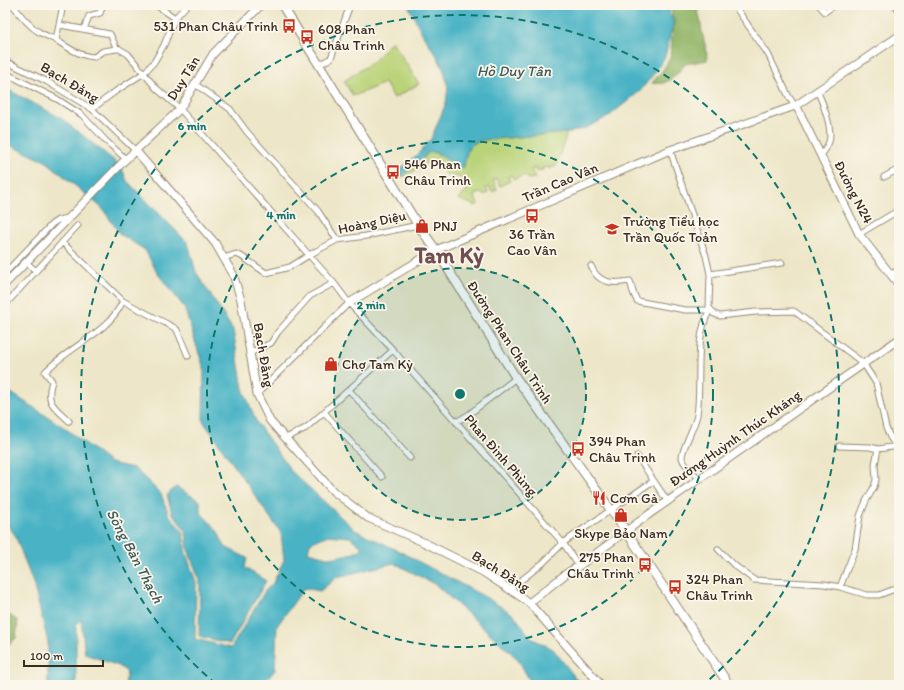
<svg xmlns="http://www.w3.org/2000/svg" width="904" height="690" viewBox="0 0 904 690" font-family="Itim,sans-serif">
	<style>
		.green { fill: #b9d378; stroke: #7a7e4b }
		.forest { fill: #92b568; stroke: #667043 }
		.water { fill: #48b3c5; stroke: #426e72; fill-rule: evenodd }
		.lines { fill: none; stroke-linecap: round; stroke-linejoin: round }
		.street-casing { stroke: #948873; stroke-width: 7 }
		.secondary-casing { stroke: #948873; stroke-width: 9 }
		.primary-casing { stroke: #948873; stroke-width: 10 }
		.street { stroke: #fff; stroke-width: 5 }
		.secondary { stroke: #fff; stroke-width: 7 }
		.primary { stroke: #fff; stroke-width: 8 }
		.ring { fill: none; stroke: #0f766e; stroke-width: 2; stroke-dasharray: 7 5 }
		.labels { text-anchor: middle; stroke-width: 3.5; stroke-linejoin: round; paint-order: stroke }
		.poi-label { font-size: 14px; fill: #3b2a1e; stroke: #fbf7ec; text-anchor: start }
		.street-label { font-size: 14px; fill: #3b2a1e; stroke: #fbf7ec }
		.water-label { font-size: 15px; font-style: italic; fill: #405a58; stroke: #fbf7ec }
		.town-label { font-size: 22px; font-weight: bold; fill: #704e51; stroke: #fbf7ec }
		.centre { fill: #0f766e; stroke: #fbf7ec; stroke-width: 2 }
		.ring-label { font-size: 12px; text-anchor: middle; font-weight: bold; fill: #0f766e; stroke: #fbf7ec; stroke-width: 3.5; stroke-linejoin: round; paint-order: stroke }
	</style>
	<rect width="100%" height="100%" fill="#fbf7ec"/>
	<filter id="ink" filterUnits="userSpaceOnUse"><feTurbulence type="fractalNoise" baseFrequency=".025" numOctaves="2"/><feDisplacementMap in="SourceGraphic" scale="8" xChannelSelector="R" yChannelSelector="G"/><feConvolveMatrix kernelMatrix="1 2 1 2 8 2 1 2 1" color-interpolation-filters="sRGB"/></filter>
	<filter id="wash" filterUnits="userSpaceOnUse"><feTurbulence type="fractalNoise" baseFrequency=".012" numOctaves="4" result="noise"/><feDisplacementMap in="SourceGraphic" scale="16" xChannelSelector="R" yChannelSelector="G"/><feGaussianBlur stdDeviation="0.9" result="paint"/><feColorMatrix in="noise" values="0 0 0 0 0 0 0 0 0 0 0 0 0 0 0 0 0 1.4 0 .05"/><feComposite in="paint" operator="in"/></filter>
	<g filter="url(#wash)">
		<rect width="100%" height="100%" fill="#ede6c8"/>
		<path class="green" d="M392,41L419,84L394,98L385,83L353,96L344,81L374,61Z
			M567,133L556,166L549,169L548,167L542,168L543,170L536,171L535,168L531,170L535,178L528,179L524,175L514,179L511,175L508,176L510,181L500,186L497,179L493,180L497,190L492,192L489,187L486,188L488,193L483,195L481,193L474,195L478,204L476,206L458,199L467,191L466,182L459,177L447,175L437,165L428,162L404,177L402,174L423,159L429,152L437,153L463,167C467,152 465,146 482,140Z"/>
		<path class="forest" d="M670,5H697L696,6C699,13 700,18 701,25C702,37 707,47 707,60L685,64C676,76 668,86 652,83L663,70L670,58L674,22Z
			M5,612L18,621L16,638L5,648Z"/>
		<path class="water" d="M408,5H669V12L674,22L665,56L660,66L640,91L608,117L584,129L567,133L482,140C466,145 467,152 464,167L460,169L437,153L429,152L400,178L397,172L416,156L431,139L446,103L448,87L444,71L437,56L423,35Z
			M5,88L61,118L121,166L127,181L188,243L196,272L233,330L243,389L257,423L292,472L355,530L397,550L487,598L514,615L531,638L553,649L581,685H532L518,659L436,585L394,563L337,577L320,591L304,588L277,626L275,670L262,685H125L127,672L119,666L85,654L81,620L76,625V685H48V642L33,583L15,535L5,522V389L65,428L110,463L134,468L161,494L169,515L183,532L185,551L196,582L195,639L231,648L265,591L273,583L284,560L281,533L203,421L204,369L184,307L158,274L145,250L120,234L102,208L47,162L5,143ZM328,535L350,537L363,548L354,553L331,558L308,552L310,543Z
			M176,487L200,501V512L217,530L225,547L247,558L245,568L266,581L230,644L199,636L200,581L188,550L186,531L172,513L167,495Z"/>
	</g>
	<g filter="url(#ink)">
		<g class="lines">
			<defs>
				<path id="street" d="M13,5C20,15 29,26 39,32C45,36 51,37 56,40C68,48 80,56 94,57L103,51L117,49
					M156,5L175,18
					M734,5L768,54L789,97L795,106
					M819,5L825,12L835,5
					M895,5L899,10
					M60,25L110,34L116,47L128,54L156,88L180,109L309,255L334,283L349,303L393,350L563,543L579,566
					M84,29L89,16L100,13L103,5
					M56,40L63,5
					M5,61L46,81L92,109L136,151
					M319,65L331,58L350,5
					M5,73L57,99L82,115L106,141L126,159
					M195,84L230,109L247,132L318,211L337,240
					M817,90C823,103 833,129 829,142C827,147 824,152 821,156
					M92,109L116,91L144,73L154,62L164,45L175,18L187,5
					M670,150L706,256L710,274L709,307L714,314L720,316L756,312L794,311L802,317L863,363L876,383L886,428L890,437L894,443L899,445
					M884,177L899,169
					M859,234L899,210
					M62,242L123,301L175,328L177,330L188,356
					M224,258L236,254L241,256L266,273L290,267L309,255L337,240L366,236L418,225
					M26,262L36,271
					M591,266C598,284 613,284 630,281L633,292L637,301L685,310H710
					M5,273L52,224L58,220L68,218
					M710,274L782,263
					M891,275L899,269
					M5,305L78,225
					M250,353L271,343L278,332L310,296L334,283
					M349,390L410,458
					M257,394L349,303
					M324,412L382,477
					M69,421C54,406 45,404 52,381L45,372C69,346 108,334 123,301
					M456,422L468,415L516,378
					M286,438L306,428L393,350
					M839,446L870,447L878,449L899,446
					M637,456L668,502
					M700,479C694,473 684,466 682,458C681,450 695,427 697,415C702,383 693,338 710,310
					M718,549L734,565L754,580L824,584L840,587L867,595H879L892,590H899
					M840,587L855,549L860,516L866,501L874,487L876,480L875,464L878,449
					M510,589L543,563L563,543L653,481"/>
				<path id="secondary" d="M796,105L859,234L899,285
					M136,151L215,243L233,274L241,300L257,394L270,421L333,491L368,518L423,542L483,572L521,597L529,603L601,685
					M5,284L123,162L180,109L213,54L261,5
					M349,303L436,250L670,150L795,106L899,36
					M529,603L567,573L579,566L648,515L899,339"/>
				<path id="primary" d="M282,5L418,225L436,250L516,378L626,531L729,685"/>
			</defs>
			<use href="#street" class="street-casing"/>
			<use href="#secondary" class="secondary-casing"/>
			<use href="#primary" class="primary-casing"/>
			<use href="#street" class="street"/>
			<use href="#secondary" class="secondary"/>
			<use href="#primary" class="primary"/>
		</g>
	</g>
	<circle cx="460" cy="394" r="126" fill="#0f766e" fill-opacity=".12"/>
	<g class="ring">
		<circle cx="460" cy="394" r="126"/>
		<circle cx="460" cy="394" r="253"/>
		<path d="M216 684A379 379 0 1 1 704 684"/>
	</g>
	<defs>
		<symbol id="bus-bare" viewBox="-9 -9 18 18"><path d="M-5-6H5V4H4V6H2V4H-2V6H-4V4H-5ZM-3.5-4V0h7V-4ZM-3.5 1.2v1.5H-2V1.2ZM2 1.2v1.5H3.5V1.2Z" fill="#c8321e" stroke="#fbf7ec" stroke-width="2.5" paint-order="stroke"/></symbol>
		<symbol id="shop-bare" viewBox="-9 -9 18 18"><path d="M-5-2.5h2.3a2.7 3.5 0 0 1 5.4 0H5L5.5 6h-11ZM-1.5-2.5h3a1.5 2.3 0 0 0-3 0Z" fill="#c8321e" stroke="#fbf7ec" stroke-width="2.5" paint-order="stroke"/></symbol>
		<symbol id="school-bare" viewBox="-9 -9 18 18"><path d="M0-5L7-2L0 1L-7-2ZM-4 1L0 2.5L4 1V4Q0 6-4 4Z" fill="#c8321e" stroke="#fbf7ec" stroke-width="2.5" paint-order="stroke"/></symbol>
		<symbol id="restaurant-bare" viewBox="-9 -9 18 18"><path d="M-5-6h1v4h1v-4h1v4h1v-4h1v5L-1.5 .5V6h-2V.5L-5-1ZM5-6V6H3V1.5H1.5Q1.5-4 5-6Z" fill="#c8321e" stroke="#fbf7ec" stroke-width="2.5" paint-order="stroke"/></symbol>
	</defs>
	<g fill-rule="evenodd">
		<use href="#bus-bare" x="279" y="16" width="20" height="20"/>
		<use href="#bus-bare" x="297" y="27" width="20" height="20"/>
		<use href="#bus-bare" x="383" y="162" width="20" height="20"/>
		<use href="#bus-bare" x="522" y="206" width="20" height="20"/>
		<use href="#shop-bare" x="412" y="216" width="20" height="20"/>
		<use href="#school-bare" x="602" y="219" width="20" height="20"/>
		<use href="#shop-bare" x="321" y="354" width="20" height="20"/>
		<use href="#bus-bare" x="568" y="439" width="20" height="20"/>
		<use href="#restaurant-bare" x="589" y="488" width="20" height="20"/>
		<use href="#shop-bare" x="611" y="505" width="20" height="20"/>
		<use href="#bus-bare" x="635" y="555" width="20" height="20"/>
		<use href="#bus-bare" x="665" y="577" width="20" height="20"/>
	</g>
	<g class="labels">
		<g class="poi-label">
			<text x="278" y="31" text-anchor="end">531 Phan Châu Trinh</text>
			<text x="318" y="34">608 Phan<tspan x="318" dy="16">Châu Trinh</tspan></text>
			<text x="404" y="169">546 Phan<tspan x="404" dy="16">Châu Trinh</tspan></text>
			<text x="623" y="226">Trường Tiểu học<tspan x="623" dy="16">Trần Quốc Toản</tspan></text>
			<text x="433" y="231">PNJ</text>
			<text x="532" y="239" text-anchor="middle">36 Trần<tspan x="532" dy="16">Cao Vân</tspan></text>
			<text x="342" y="369">Chợ Tam Kỳ</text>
			<text x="589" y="446">394 Phan<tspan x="589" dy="16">Châu Trinh</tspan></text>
			<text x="610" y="503">Cơm Gà</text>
			<text x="621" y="538" text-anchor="middle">Skype Bảo Nam</text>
			<text x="634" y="562" text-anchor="end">275 Phan<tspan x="634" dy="16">Châu Trinh</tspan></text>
			<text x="686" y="584">324 Phan<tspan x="686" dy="16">Châu Trinh</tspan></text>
		</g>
		<g class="street-label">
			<text transform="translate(183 78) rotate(-58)" y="5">Duy Tân</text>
			<text transform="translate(70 82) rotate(31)" y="5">Bạch Đằng</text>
			<text transform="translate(560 182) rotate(-23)" y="5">Trần Cao Vân</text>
			<text transform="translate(854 192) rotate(63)" y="5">Đường N24</text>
			<text transform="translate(372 222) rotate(-12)" y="5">Hoàng Diệu</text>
			<text transform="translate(510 342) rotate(57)" y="5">Đường Phan Châu Trinh</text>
			<text transform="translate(264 355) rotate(80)" y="5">Bạch Đằng</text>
			<text transform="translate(735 438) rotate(-35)" y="5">Đường Huỳnh Thúc Kháng</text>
			<text transform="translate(501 455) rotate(49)" y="5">Phan Đình Phùng</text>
			<text transform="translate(501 571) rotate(32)" y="5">Bạch Đằng</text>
		</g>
		<g class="water-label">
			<text x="514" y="76">Hồ Duy Tân</text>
			<text transform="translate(135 556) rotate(62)" y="5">Sông Bàn Thạch</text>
		</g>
		<g class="town-label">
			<text x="449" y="263">Tam Kỳ</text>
		</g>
	</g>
	<circle cx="460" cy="394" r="6" class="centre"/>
	<g class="ring-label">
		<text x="192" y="130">6 min</text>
		<text x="281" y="219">4 min</text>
		<text x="371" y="309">2 min</text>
	</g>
	<rect width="904" height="690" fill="none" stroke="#fbf7ec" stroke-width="20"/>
	<path d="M24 660v6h79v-6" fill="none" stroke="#3b2a1e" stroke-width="2"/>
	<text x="30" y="660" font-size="12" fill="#3b2a1e" stroke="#fbf7ec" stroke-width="3" paint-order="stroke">100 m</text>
</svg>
